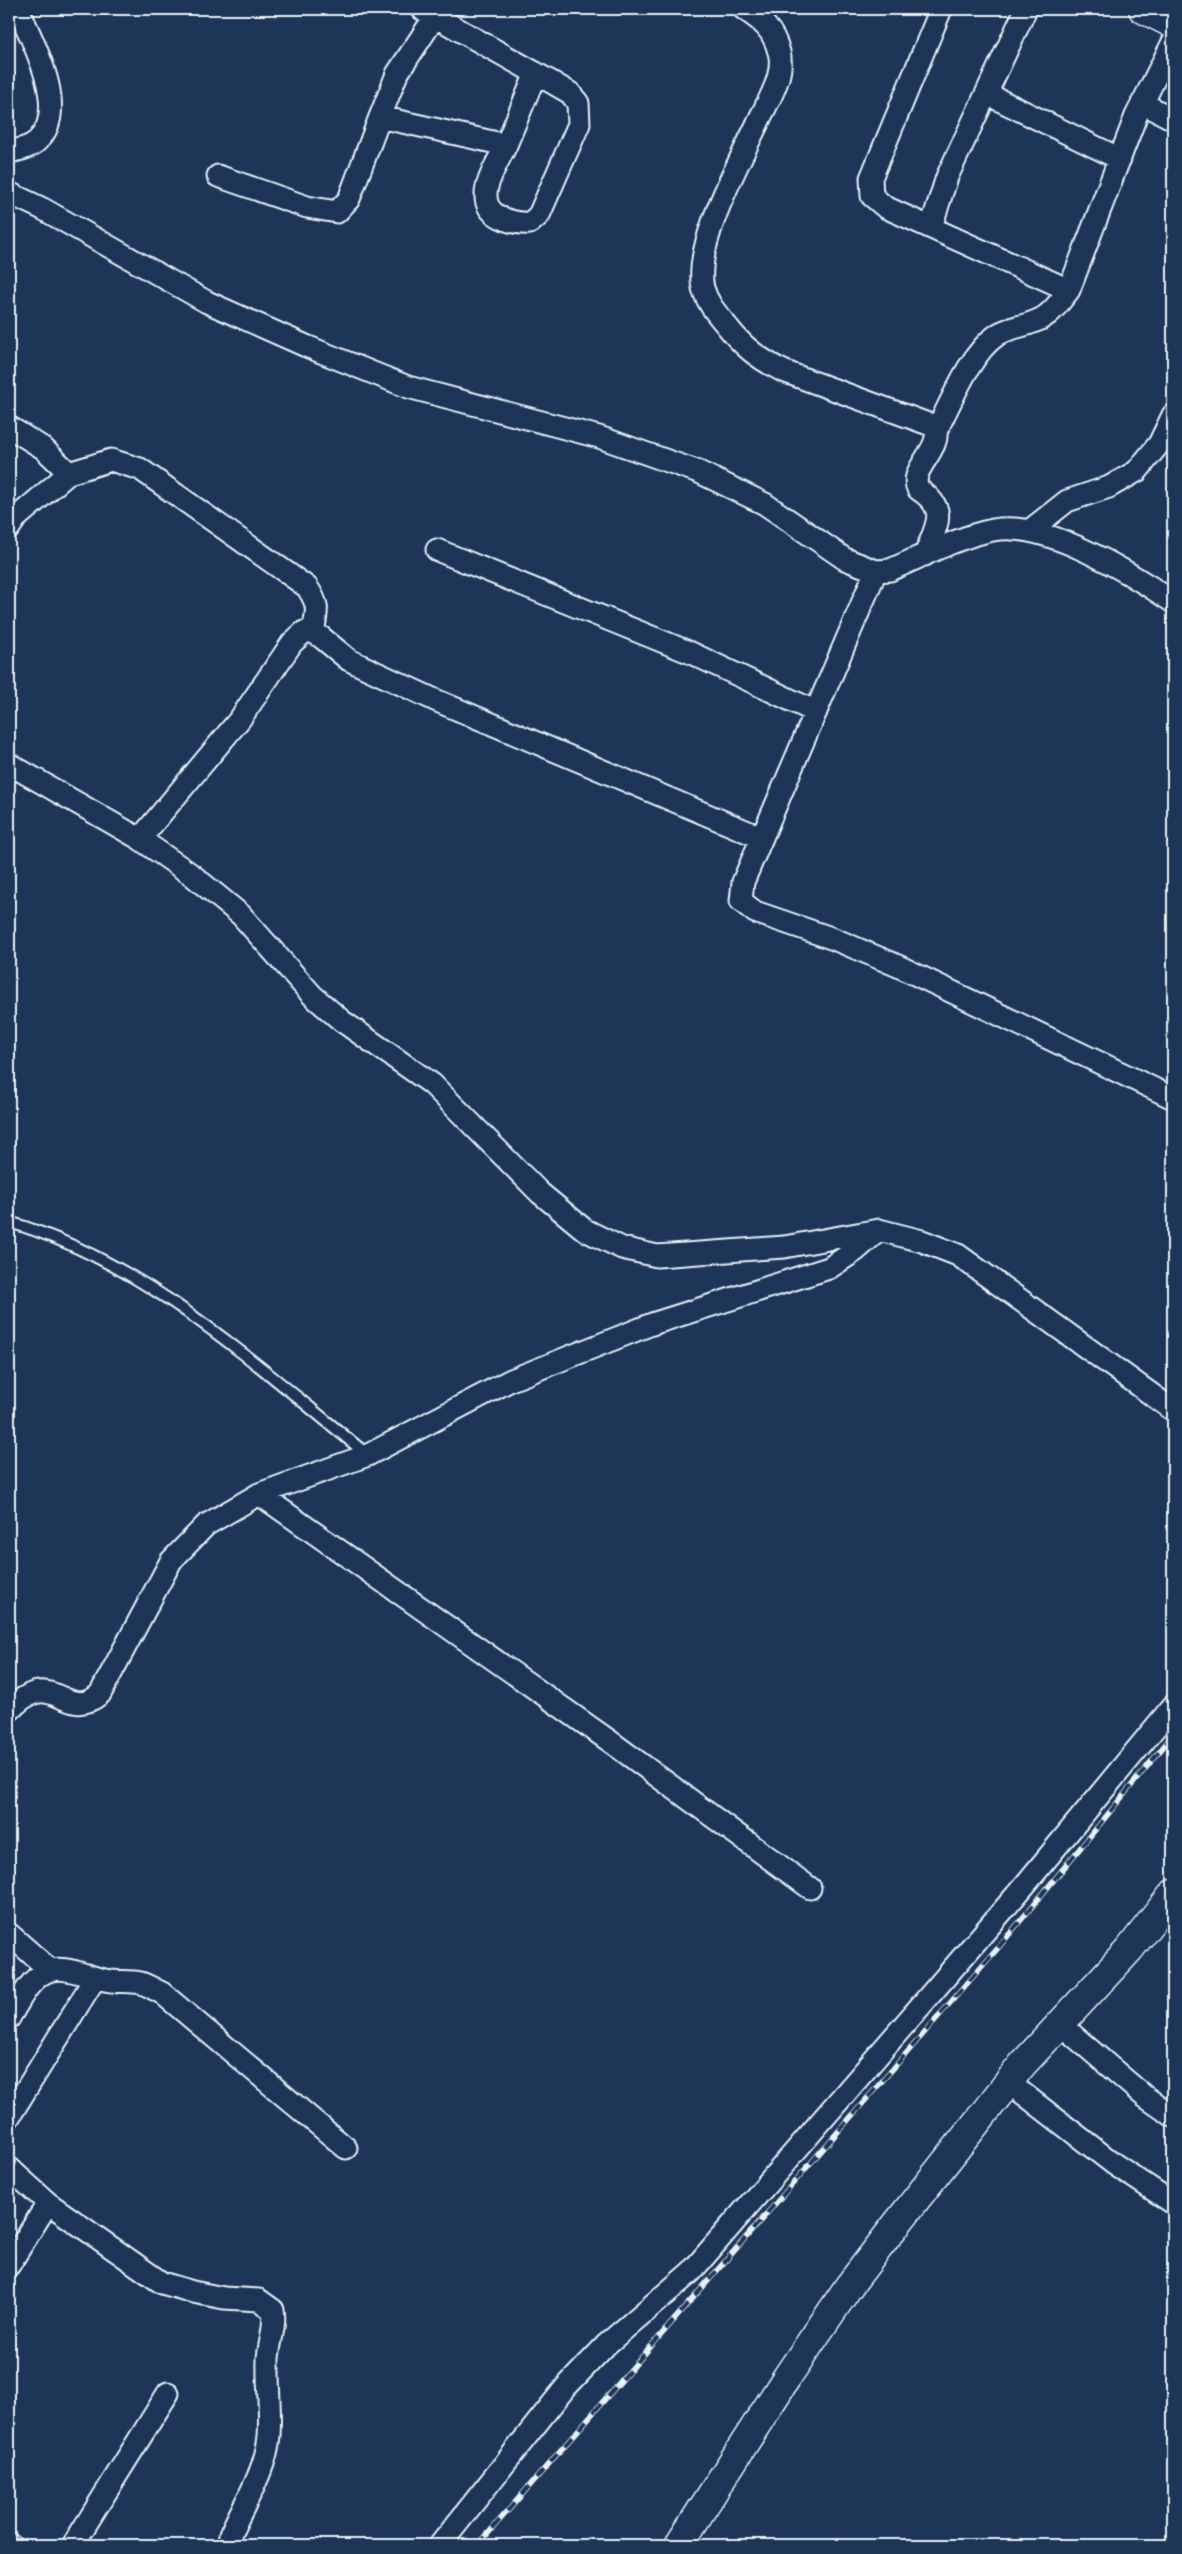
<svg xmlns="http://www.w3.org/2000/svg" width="1182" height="2554" viewBox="0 0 1182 2554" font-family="Mali,sans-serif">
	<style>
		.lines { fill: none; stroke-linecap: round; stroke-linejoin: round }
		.lane-casing { stroke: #e8f1f8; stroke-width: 14 }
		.street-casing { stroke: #e8f1f8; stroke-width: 25 }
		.secondary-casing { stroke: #e8f1f8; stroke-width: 31 }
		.primary-casing { stroke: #e8f1f8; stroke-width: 31 }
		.lane { stroke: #1d3557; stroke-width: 10 }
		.street { stroke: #1d3557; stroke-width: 21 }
		.secondary { stroke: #1d3557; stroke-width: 28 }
		.primary { stroke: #1d3557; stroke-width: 28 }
		.rail-casing { stroke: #e8f1f8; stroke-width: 5.5 }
		.rail { stroke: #1d3557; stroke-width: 4; stroke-dasharray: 11; stroke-linecap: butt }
	</style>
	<rect width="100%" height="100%" fill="#1d3557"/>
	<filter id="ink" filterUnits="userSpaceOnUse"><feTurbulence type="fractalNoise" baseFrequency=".02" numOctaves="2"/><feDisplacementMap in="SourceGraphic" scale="10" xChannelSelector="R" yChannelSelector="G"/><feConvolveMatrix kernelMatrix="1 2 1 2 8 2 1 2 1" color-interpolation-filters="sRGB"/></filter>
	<g filter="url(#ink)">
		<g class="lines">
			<defs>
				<path id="lane" d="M9,1222C147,1262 258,1367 368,1455"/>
				<path id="street" d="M422,9L553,83L570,93L578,103L579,124L539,215L530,223C520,224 510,222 500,217C470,201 496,167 506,145
					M744,9C762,21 773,29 779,52C785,73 770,98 761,116C742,158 693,243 703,288C707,303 717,314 727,326C743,347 759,359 783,371L931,425L935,428C943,449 908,469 918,489C950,510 936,525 925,555
					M941,9L871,178L872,196L885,207L1069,290
					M987,94L1120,159
					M1142,103L1173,119
					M380,117L397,74L440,9
					M9,152C18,150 30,148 37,141C71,111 32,40 18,9
					M218,176L307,207L337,212L349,199L380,117L506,145L536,73
					M9,193L43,209L207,302L306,346L408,387L599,437L699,472L765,504L845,559L876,571L890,570C923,556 958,537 993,530C1045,520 1131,573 1173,602
					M931,227L947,177L1026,9
					M9,427L43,448L69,473
					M936,431C951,403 970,353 997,335C1009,327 1023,327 1036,321C1051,316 1060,301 1069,290L1136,116L1173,42
					M9,528L16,518L69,473L111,460L140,469L307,587C320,606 317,611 313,632
					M1029,531L1067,501L1109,487L1137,471L1159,444L1173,415
					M437,550L691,653L816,712
					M876,571L743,882L741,901L755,912L834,939L898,966L1173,1098
					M9,764L140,839L192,875L241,915L313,996L342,1021L432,1084L540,1193L585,1230L622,1248L657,1256L784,1247L879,1230L922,1241L958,1255L1173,1410
					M140,839L240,719L292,643L304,632H313L321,637L349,660L435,700L762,838
					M259,1494L611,1742L810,1888
					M9,1711C53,1663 64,1724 100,1694L171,1561L206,1525L259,1494L368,1455L511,1380L652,1324L829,1268L855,1251L878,1231
					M9,1934L50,1970
					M9,2018C18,2004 28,1981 44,1973C63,1962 90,1979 111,1981C121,1982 131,1981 141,1983C148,1985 155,1990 162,1993L346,2148
					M1060,2024L1144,2096L1173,2116
					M1008,2082L1114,2164L1173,2203
					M9,2117L95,1978
					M9,2168L48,2203L162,2283L193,2292L224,2298L259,2300L273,2310C276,2325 269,2343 268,2359C267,2384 271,2410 269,2436C266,2471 244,2503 230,2535L229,2545
					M9,2265L48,2203
					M9,2544L10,2545
					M73,2545L168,2393
					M440,2545L565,2388L607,2344L691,2272L1024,1886L1173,1706"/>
				<path id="secondary" d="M1143,9L1173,24"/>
				<path id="primary" d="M679,2545L787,2377L849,2286L895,2226L1022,2065L1129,1950L1173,1894"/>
			</defs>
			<use href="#lane" class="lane-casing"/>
			<use href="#street" class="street-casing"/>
			<use href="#secondary" class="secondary-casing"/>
			<use href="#primary" class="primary-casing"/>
			<use href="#lane" class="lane"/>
			<use href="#street" class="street"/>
			<use href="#secondary" class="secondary"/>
			<use href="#primary" class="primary"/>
			<defs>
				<path id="rail" d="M478,2545L998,1948L1173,1735"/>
			</defs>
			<use href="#rail" class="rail-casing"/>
			<use href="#rail" class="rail"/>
		</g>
	</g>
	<rect width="1182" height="2554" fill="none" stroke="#1d3557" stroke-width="30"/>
	<rect x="15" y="15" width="1152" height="2524" fill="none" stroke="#e8f1f8" stroke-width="2" filter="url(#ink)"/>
</svg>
